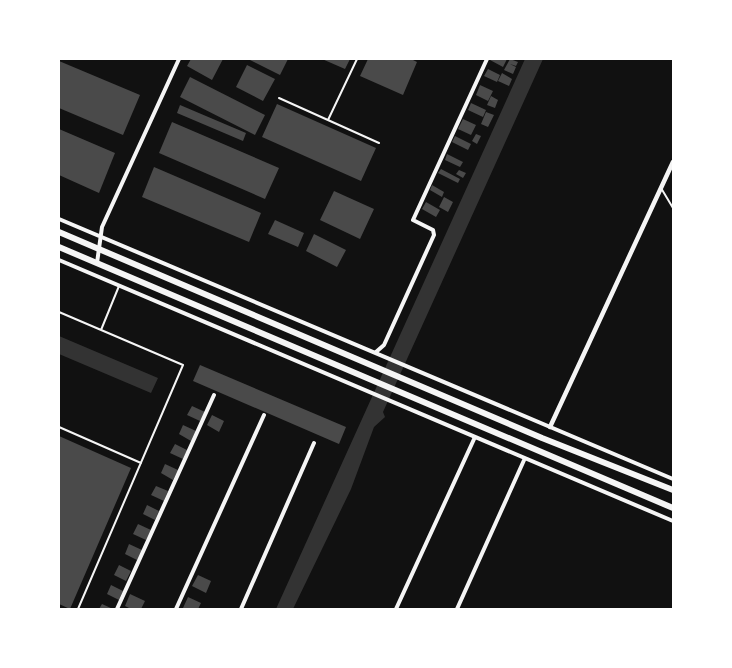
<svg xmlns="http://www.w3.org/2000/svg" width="732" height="668" viewBox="0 0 732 668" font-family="Inter,sans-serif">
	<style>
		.water { fill: #333 }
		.building { fill: #4a4a4a }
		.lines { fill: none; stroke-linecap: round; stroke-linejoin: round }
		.service { stroke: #f5f5f5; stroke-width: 2 }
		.minor { stroke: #f5f5f5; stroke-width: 4 }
		.tertiary { stroke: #f5f5f5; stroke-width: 4.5 }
		.trunk { stroke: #f5f5f5; stroke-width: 6 }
	</style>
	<rect width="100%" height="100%" fill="#111"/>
	<path class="water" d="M525,59H543L383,412L385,417L374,427L351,489L293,609H276Z
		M59,336L158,378L151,393L59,354Z"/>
	<path class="building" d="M191,59H223L212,80L187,66Z
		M248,59H288L280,75Z
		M322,59H350L345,69Z
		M368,59H411L417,62L403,95L360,76Z
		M491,59H507L503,67L490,60Z
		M510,59L518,62L516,66L510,64L516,67L513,74L504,70Z
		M59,61L140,95L123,135L59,108Z
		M247,65L275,79L263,101L236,87Z
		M488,69L500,75L497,82L484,76Z
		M502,73L512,79L509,86L498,81Z
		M190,77L265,115L255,135L180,97Z
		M480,85L493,91L488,101L476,95Z
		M491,96L498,100L495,108L487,105Z
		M471,103L486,110L483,117L468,110Z
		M277,104L376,148L361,181L262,137Z
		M180,105L246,133L243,141L177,113Z
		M486,112L494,115L488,127L481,124Z
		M463,119L476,125L471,135L458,129Z
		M172,122L279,168L265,199L159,153Z
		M59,129L115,153L99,193L59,175Z
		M476,134L481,136L477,144L472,141Z
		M455,136L471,144L468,150L452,142Z
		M447,154L463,162L460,167L445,160Z
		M154,167L261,213L249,242L142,197Z
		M441,169L460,179L458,183L438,173Z
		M459,170L466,173L463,178L456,174Z
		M432,185L444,192L442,197L430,190Z
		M334,191L374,209L360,239L320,220Z
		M444,197L453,202L448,212L439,207Z
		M426,202L440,210L436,217L422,209Z
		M275,220L304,233L298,247L268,234Z
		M314,234L346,250L337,267L306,251Z
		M200,365L346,427L339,444L193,381Z
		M192,406L205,412L200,421L187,415Z
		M212,415L224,421L219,432L207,425Z
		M183,425L196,431L191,441L179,434Z
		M59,436L131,468L70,609L59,604Z
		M175,444L187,450L183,459L170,453Z
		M165,464L178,470L173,480L161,473Z
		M156,486L168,491L164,501L151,495Z
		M147,505L159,511L155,520L143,514Z
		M138,524L151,530L146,540L133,534Z
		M129,544L142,550L137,560L125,554Z
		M119,565L131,571L126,581L114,575Z
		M198,575L211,581L206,593L192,586Z
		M111,585L123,591L119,600L107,594Z
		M130,594L145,601L141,609H131L125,606Z
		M188,597L201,603L198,609L183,608Z
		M102,604L113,609H99Z"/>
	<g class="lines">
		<path class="service" d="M279,98L379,143
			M328,120L357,59
			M661,188L673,208
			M59,312L183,365L78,609
			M101,330L119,286
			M59,427L141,463"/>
		<path class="minor" d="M59,219L673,479
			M59,260L673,521
			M97,263L102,227L179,59
			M376,352L384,345L434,235L433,230L413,220L487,59
			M117,609L214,395
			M176,609L264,415
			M241,609L314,443
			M396,609L475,437
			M457,609L525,458"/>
		<path class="tertiary" d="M550,427L673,162"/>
		<path class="trunk" d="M59,232L542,438L673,490
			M59,247L673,508"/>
	</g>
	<rect width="732" height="668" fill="none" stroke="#ffffff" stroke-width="120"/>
</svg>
